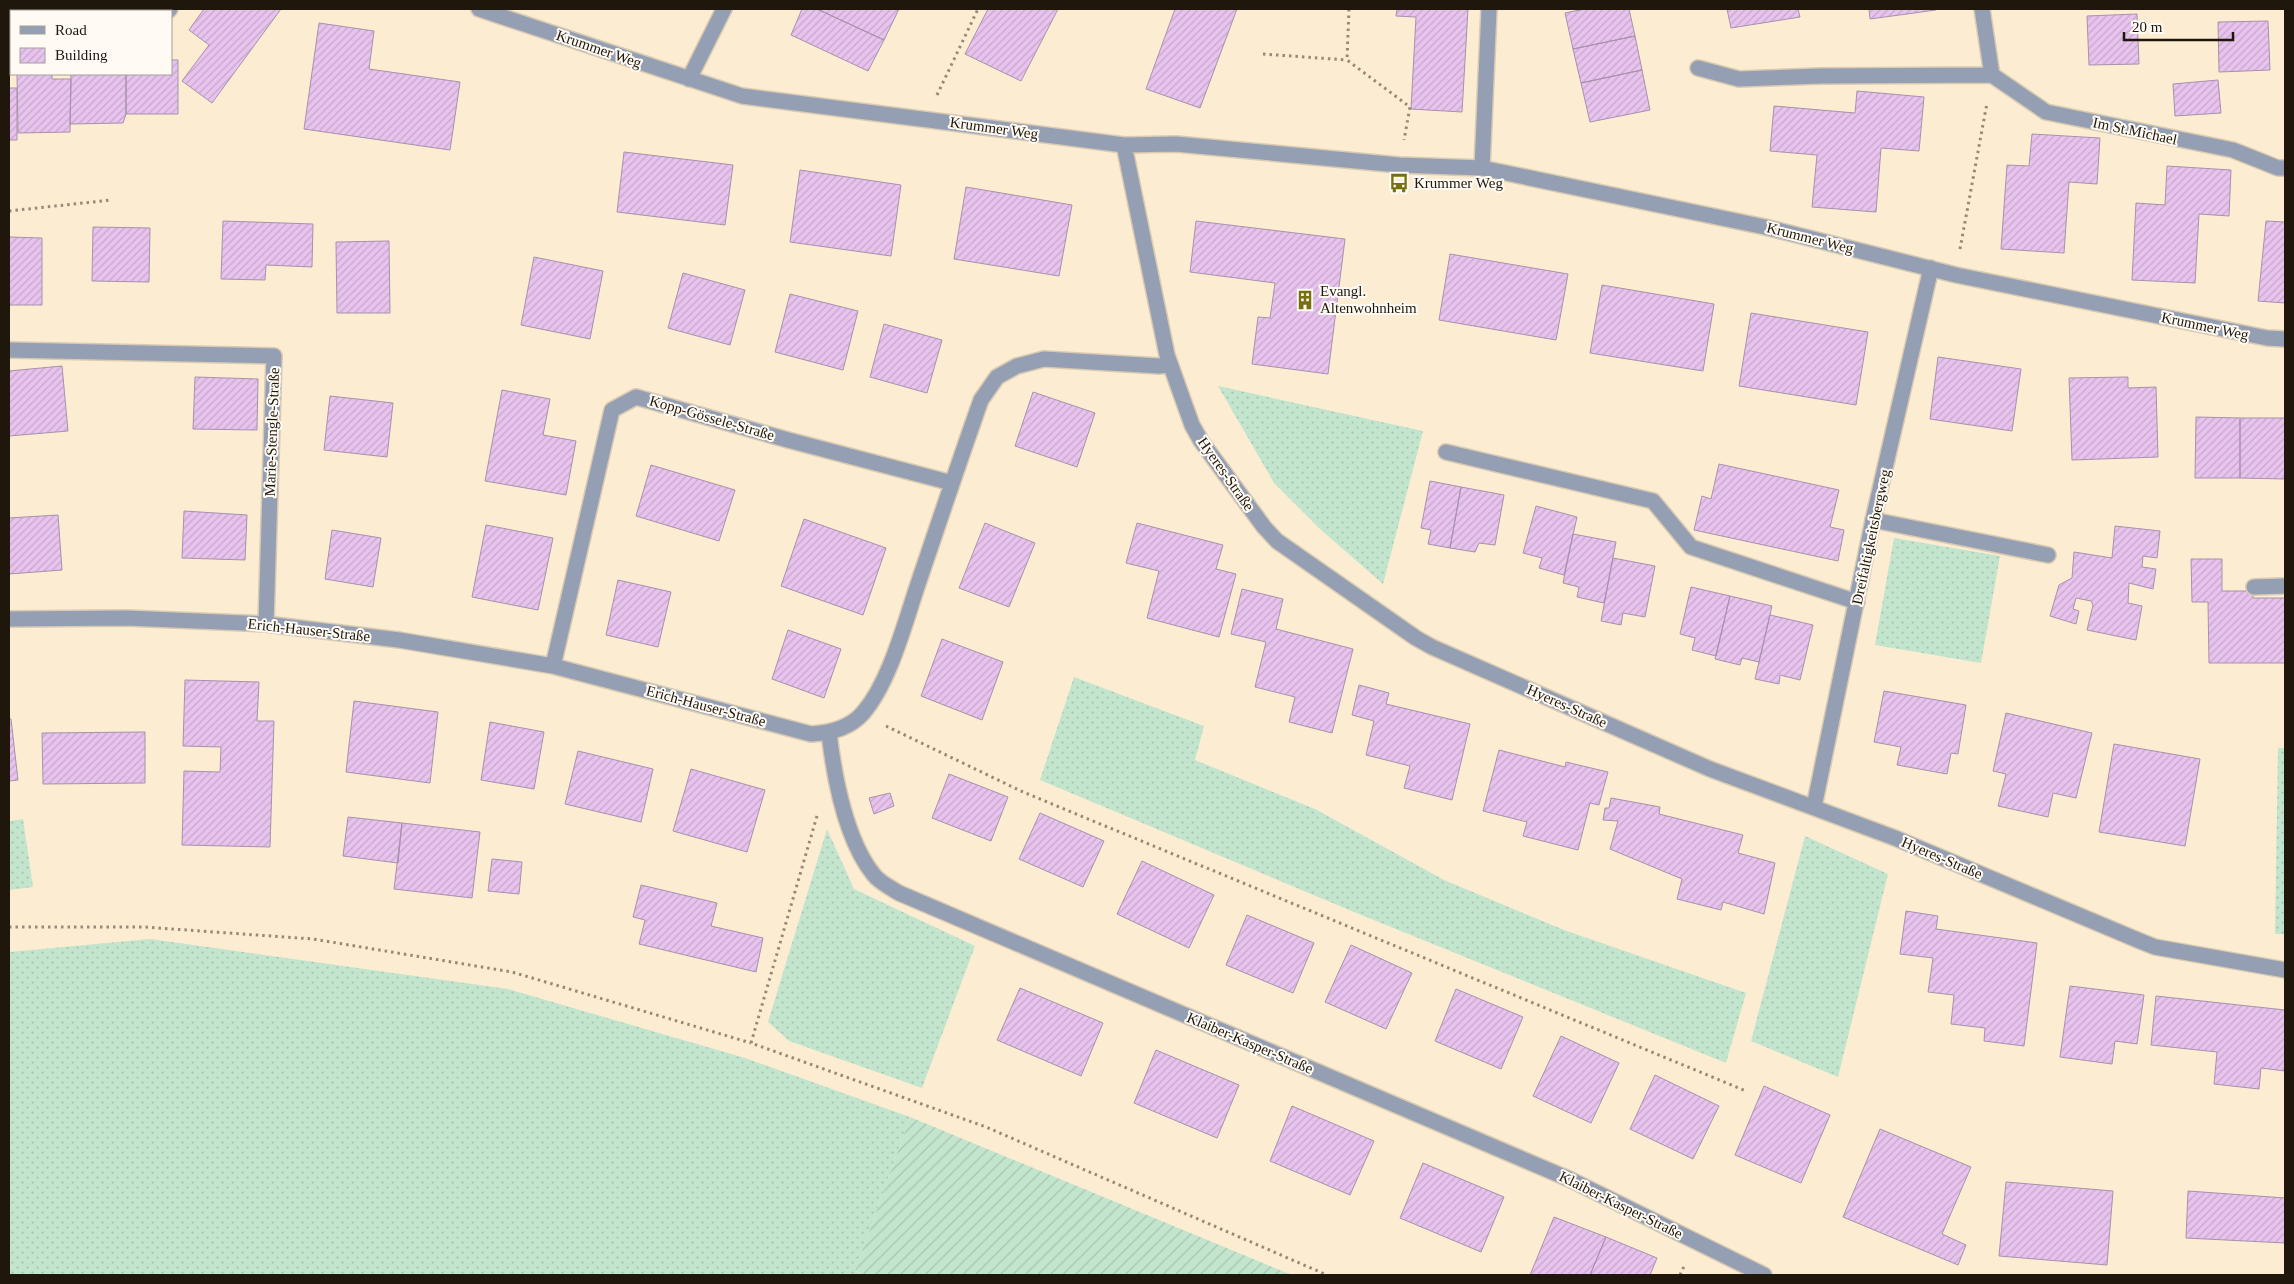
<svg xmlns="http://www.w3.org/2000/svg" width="2294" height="1284" viewBox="0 0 2294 1284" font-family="'Times New Roman',serif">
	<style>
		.grass { fill: url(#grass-dots) }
		.garden { fill: url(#garden-furrows) }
		.building { fill: url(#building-hatch); stroke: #a891ac }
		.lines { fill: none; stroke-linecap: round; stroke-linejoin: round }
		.lane-casing { stroke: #d9cab2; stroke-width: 18 }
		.street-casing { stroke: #d9cab2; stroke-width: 18 }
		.path { stroke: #968a76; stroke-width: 3; stroke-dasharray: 2.5 4; stroke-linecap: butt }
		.lane { stroke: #949fb3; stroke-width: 15 }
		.street { stroke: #949fb3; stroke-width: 15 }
		.labels { text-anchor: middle; stroke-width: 4; stroke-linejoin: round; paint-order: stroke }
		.street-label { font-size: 15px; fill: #1f170c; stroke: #fffbf4 }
		.poi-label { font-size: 15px; fill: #1f170c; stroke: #fffbf4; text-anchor: start }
	</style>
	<defs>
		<pattern id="grass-dots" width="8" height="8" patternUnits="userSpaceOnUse" patternTransform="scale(1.25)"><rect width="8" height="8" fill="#c3e5ce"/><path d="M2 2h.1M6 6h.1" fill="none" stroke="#a7c4b0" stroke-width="1.8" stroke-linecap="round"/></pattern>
		<pattern id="garden-furrows" width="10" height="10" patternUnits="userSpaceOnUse" patternTransform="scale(1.25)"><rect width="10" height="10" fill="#c3e5ce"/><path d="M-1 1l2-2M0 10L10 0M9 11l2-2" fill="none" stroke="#a7c4b0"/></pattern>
		<pattern id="building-hatch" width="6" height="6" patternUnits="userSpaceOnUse" patternTransform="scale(1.25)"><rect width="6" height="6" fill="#e7c3ee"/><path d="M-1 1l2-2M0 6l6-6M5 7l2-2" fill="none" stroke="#c6a7cb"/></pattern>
	</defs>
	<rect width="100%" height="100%" fill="#fcecd2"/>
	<path class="grass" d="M1218,386L1423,431L1383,584L1320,529L1274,483Z
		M1894,538L2000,556L1981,663L1875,645Z
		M1074,677L1204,726L1195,760L1315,809L1444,880L1564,930L1746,993L1726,1063L1354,912L1040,780Z
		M2278,748H2285V934H2275Z
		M23,819L33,887L9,890V821Z
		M827,829L854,889L975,946L922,1088L789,1041L768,1022Z
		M1805,836L1888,874L1838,1077L1751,1041Z
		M150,939L508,989L745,1058L910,1117L855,1271L866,1275H9V952Z"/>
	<path class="garden" d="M910,1117L1292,1275H866L855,1271Z"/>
	<path class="building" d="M204,9H281L212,103L182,81L209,45L189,30Z
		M802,9H817L884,40L868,71L791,35Z
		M817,9H899L884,40Z
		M988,9H1058L1021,81L965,54Z
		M1175,9H1237L1200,108L1146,89Z
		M1397,9H1468L1462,112L1411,109L1416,17L1396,16Z
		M1585,9H1629L1635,36L1573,49L1565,13Z
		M1727,9H1798L1800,17L1731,28Z
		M1869,9H1936V10L1870,19Z
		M2137,14L2139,64L2089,65L2087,16Z
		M2268,21L2270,70L2219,72L2218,22Z
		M319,23L374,31L369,69L460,82L450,150L304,129Z
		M1635,36L1642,70L1581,83L1573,49Z
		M171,60H178V114H126V74H171Z
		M1642,70L1650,110L1590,122L1581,83Z
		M17,74H52V79H71L70,132L18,133Z
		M71,74H126V114L123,123L70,124Z
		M2218,80L2221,113L2175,116L2173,84Z
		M9,88H17V140H9Z
		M1857,91L1924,97L1919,151L1881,148L1876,212L1812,207L1817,155L1770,151L1774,106L1855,113Z
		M2032,134L2100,138L2097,184L2069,182L2064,253L2001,249L2007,165L2029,166Z
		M624,152L733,165L725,225L617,212Z
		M2167,166L2231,170L2229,216L2199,214L2195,283L2132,280L2136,203L2165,205Z
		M800,170L901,185L891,256L790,242Z
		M966,187L1072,205L1059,276L954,259Z
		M223,221L313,224L312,267L266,265L265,280L221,279Z
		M1196,221L1345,239L1328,374L1252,364L1258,317L1270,318L1275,283L1190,272Z
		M2266,221L2285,222V303L2258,301Z
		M93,227L150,228L149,282L92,281Z
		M9,237L42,238V305H9Z
		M389,241L390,313H337L336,242Z
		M1450,254L1568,274L1556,340L1439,320Z
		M534,257L603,271L590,339L521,325Z
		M683,273L745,290L730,345L668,328Z
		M1602,285L1714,304L1703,371L1590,353Z
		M790,294L858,311L843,370L775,352Z
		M1751,313L1868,332L1856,405L1739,386Z
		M884,324L942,340L927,393L870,377Z
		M1938,357L2021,369L2012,431L1930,419Z
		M62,366L68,431L9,436V371Z
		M195,377L258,379L257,430L193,429Z
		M2128,377V388L2156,387L2158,457L2072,460L2069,378Z
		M502,390L550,399L543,435L576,441L566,495L485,481Z
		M1033,392L1095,413L1077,467L1015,446Z
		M330,396L393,403L387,457L324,450Z
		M2196,417L2240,418V478H2195Z
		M2240,418H2285V479L2240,478Z
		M1719,464L1839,490L1830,527L1844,530L1838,561L1694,530L1702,496L1711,499Z
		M651,465L735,490L719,541L636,516Z
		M1430,481L1461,487L1450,548L1428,544L1431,530L1421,528Z
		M1461,487L1504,495L1495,545L1479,543L1475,552L1450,548Z
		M1536,506L1577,517L1564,575L1539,568L1542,558L1523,553Z
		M184,511L247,515L245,560L182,558Z
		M58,515L62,570L9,574V518Z
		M804,519L886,548L863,615L781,586Z
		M985,523L1035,543L1009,607L959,588Z
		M1137,523L1223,545L1216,569L1236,574L1219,637L1147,618L1159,571L1126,563Z
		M486,525L553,538L538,610L472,597Z
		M2115,526L2160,531L2157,558L2143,556L2142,567L2156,569L2153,589L2129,583L2128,603L2142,606L2136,640L2087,630L2093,605L2091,601L2076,598L2073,609L2079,611L2076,624L2050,616L2059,585L2072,578L2074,552L2112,558Z
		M332,530L381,538L373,587L325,579Z
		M1573,534L1616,542L1604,603L1577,597L1579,587L1563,583Z
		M1613,558L1655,566L1645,617L1623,613L1621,625L1601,621Z
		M2191,559H2222V591H2253V598H2285V663H2209L2208,602H2192Z
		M618,580L671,592L658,647L606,635Z
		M1691,587L1730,596L1716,656L1692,650L1695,638L1680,634Z
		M1242,589L1283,599L1276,629L1353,649L1332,733L1289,722L1295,697L1255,687L1266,642L1231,634Z
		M1730,596L1772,606L1759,662L1742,658L1740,665L1715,659Z
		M1770,615L1813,625L1800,680L1780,675L1779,684L1755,679Z
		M788,630L841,649L824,698L772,679Z
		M942,639L1003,662L982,720L921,696Z
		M185,680L259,682L257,721H274L270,847L182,845L184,771L220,772L221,747L183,746Z
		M1359,685L1389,693L1386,704L1470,724L1452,800L1404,788L1410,766L1366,755L1374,721L1352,715Z
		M1884,691L1966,705L1958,754L1951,753L1947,774L1897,765L1901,747L1874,742Z
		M354,701L438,712L430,783L346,772Z
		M2006,713L2092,733L2076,798L2053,793L2048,817L1998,806L2006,774L1993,771Z
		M9,719H11L18,780L9,781Z
		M490,722L544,732L534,789L481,780Z
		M145,732V783L43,784L42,733Z
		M2114,744L2200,759L2185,846L2099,832Z
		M1499,750L1565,767L1566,762L1608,772L1599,805L1590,803L1578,850L1523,836L1527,822L1483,811Z
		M578,751L653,769L641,822L565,804Z
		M691,769L765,790L747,852L673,831Z
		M949,774L1008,797L991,841L932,818Z
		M890,793L894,806L874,814L869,798Z
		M1611,798L1660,807L1659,814L1743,835L1738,853L1775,863L1764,914L1723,902L1721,910L1677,899L1682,879L1610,849L1618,821L1603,820L1605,808H1609Z
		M1040,813L1104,841L1083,887L1019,859Z
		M348,817L402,823L398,863L343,856Z
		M402,823L480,832L472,898L394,889Z
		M492,859L522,862L519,894L488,891Z
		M1142,861L1214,895L1189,948L1117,914Z
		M641,885L717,903L711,926L763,938L756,972L639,944L645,920L633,917Z
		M1906,911L1938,916L1936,929L2037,943L2024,1046L1984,1041L1985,1028L1951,1024L1954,995L1928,992L1933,958L1900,954Z
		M1247,915L1314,943L1293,993L1226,965Z
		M1351,945L1412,973L1386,1029L1325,1002Z
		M2070,986L2144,995L2137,1044L2115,1041L2112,1064L2060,1057Z
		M1020,988L1103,1023L1081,1076L997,1040Z
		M1456,989L1523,1017L1501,1069L1435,1041Z
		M2156,996L2285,1010V1071L2261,1068L2259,1089L2214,1084L2217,1052L2151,1045Z
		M1561,1036L1619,1063L1591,1123L1533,1096Z
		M1156,1050L1239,1085L1217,1138L1134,1103Z
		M1655,1075L1719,1106L1693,1159L1630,1129Z
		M1764,1086L1830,1115L1801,1183L1735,1155Z
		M1292,1106L1374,1141L1350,1195L1270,1161Z
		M1880,1129L1971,1167L1942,1234L1966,1245L1958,1265L1843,1217Z
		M1423,1163L1504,1197L1481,1252L1400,1218Z
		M2006,1182L2113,1191L2107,1265L1999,1256Z
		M2188,1191L2285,1198V1243L2186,1238Z
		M1554,1217L1606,1237L1590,1275H1530Z
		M1606,1237L1657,1258L1650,1275H1590Z"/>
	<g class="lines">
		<defs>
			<path id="lane" d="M1482,168L1489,9
				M1446,452L1653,501L1691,547L1857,602
				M1873,520L2048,555
				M2254,587L2285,586"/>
			<path id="street" d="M479,9L742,96L1124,145L1176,144L1399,165L1482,168L1765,227L1956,275L2267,338L2285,339
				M168,11L170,9
				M9,40H11
				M1698,68L1739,79L1820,76L1992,75L1982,9
				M1992,75L2046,112L2233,150L2278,168H2285
				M689,79L724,9
				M1124,145L1167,355L1192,425L1201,441L1264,527L1277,541L1416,638L1432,647L1710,769L1895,838L2140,941L2155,947L2285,970
				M9,350L274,356L266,624
				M9,619L126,618L266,624L399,640L553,666L811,734C830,733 850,728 863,713C889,683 904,626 917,587C938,525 959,462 981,400L997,377L1017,366L1044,359L1159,366L1169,365
				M553,666L612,410L636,397L788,440L952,483
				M829,733C834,776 846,841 874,875C879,882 891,888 899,893L1569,1179L1764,1275
				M1814,807L1873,520L1931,268"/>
		</defs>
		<use href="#lane" class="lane-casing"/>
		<use href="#street" class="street-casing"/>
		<path class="path" d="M1349,9L1347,60L1410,107L1404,140
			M1263,54L1347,60
			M937,95L978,9
			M9,211L111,200
			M1960,249L1987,103
			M886,726L1023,792L1746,1091
			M817,816L751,1043L986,1127L1327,1275
			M9,927H144L313,939L512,972L751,1043
			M1680,1275L1685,1264"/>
		<use href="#lane" class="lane"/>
		<use href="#street" class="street"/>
	</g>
	<defs>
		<symbol id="bus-bare" viewBox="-9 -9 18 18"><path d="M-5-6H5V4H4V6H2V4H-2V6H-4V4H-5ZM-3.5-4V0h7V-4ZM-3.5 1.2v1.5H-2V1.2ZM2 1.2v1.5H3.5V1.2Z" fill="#777010" stroke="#fffbf4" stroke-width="2.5" paint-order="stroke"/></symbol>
		<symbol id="building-bare" viewBox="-9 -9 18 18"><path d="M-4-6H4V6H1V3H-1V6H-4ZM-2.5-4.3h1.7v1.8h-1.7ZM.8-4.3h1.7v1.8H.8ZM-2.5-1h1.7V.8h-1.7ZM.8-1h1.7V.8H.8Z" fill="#777010" stroke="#fffbf4" stroke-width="2.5" paint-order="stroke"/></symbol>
	</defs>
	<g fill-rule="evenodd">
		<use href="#bus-bare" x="1385" y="169" width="28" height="28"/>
		<use href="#building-bare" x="1291" y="286" width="28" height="28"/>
	</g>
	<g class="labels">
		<g class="street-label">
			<text transform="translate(599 49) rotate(19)" y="5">Krummer Weg</text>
			<text transform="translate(994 128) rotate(8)" y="5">Krummer Weg</text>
			<text transform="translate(2135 131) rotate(12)" y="5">Im St.Michael</text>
			<text transform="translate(1810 238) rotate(14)" y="5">Krummer Weg</text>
			<text transform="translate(2205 326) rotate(12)" y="5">Krummer Weg</text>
			<text transform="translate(712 418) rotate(16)" y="5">Kopp-Gössele-Straße</text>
			<text transform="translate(272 432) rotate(-88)" y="5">Marie-Stengle-Straße</text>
			<text transform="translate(1226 474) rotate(55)" y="5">Hyeres-Straße</text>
			<text transform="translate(1871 537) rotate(-78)" y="5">Dreifaltigkeitsbergweg</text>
			<text transform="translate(309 630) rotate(6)" y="5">Erich-Hauser-Straße</text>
			<text transform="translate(706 706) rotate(15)" y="5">Erich-Hauser-Straße</text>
			<text transform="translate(1567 706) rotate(24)" y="5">Hyeres-Straße</text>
			<text transform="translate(1942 858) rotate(23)" y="5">Hyeres-Straße</text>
			<text transform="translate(1250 1043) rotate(23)" y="5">Klaiber-Kasper-Straße</text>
			<text transform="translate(1621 1205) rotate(26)" y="5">Klaiber-Kasper-Straße</text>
		</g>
		<g class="poi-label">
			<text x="1414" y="188">Krummer Weg</text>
			<text x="1320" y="296">Evangl.<tspan x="1320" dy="17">Altenwohnheim</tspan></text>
		</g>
	</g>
	<rect width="2294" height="1284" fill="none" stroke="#1f170c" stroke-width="20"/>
	<rect x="10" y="10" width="162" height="65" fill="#fffbf4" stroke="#a5a097"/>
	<rect x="20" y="26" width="25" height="8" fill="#949fb3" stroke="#a5a097"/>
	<text x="55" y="35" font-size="15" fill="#1f170c">Road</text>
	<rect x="20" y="48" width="25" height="15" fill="url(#building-hatch)" stroke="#a5a097"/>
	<text x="55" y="60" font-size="15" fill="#1f170c">Building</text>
	<path d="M2124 32v8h109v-8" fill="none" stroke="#1f170c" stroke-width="2.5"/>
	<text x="2132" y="32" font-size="15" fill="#1f170c" stroke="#fffbf4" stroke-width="4" paint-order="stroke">20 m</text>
</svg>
